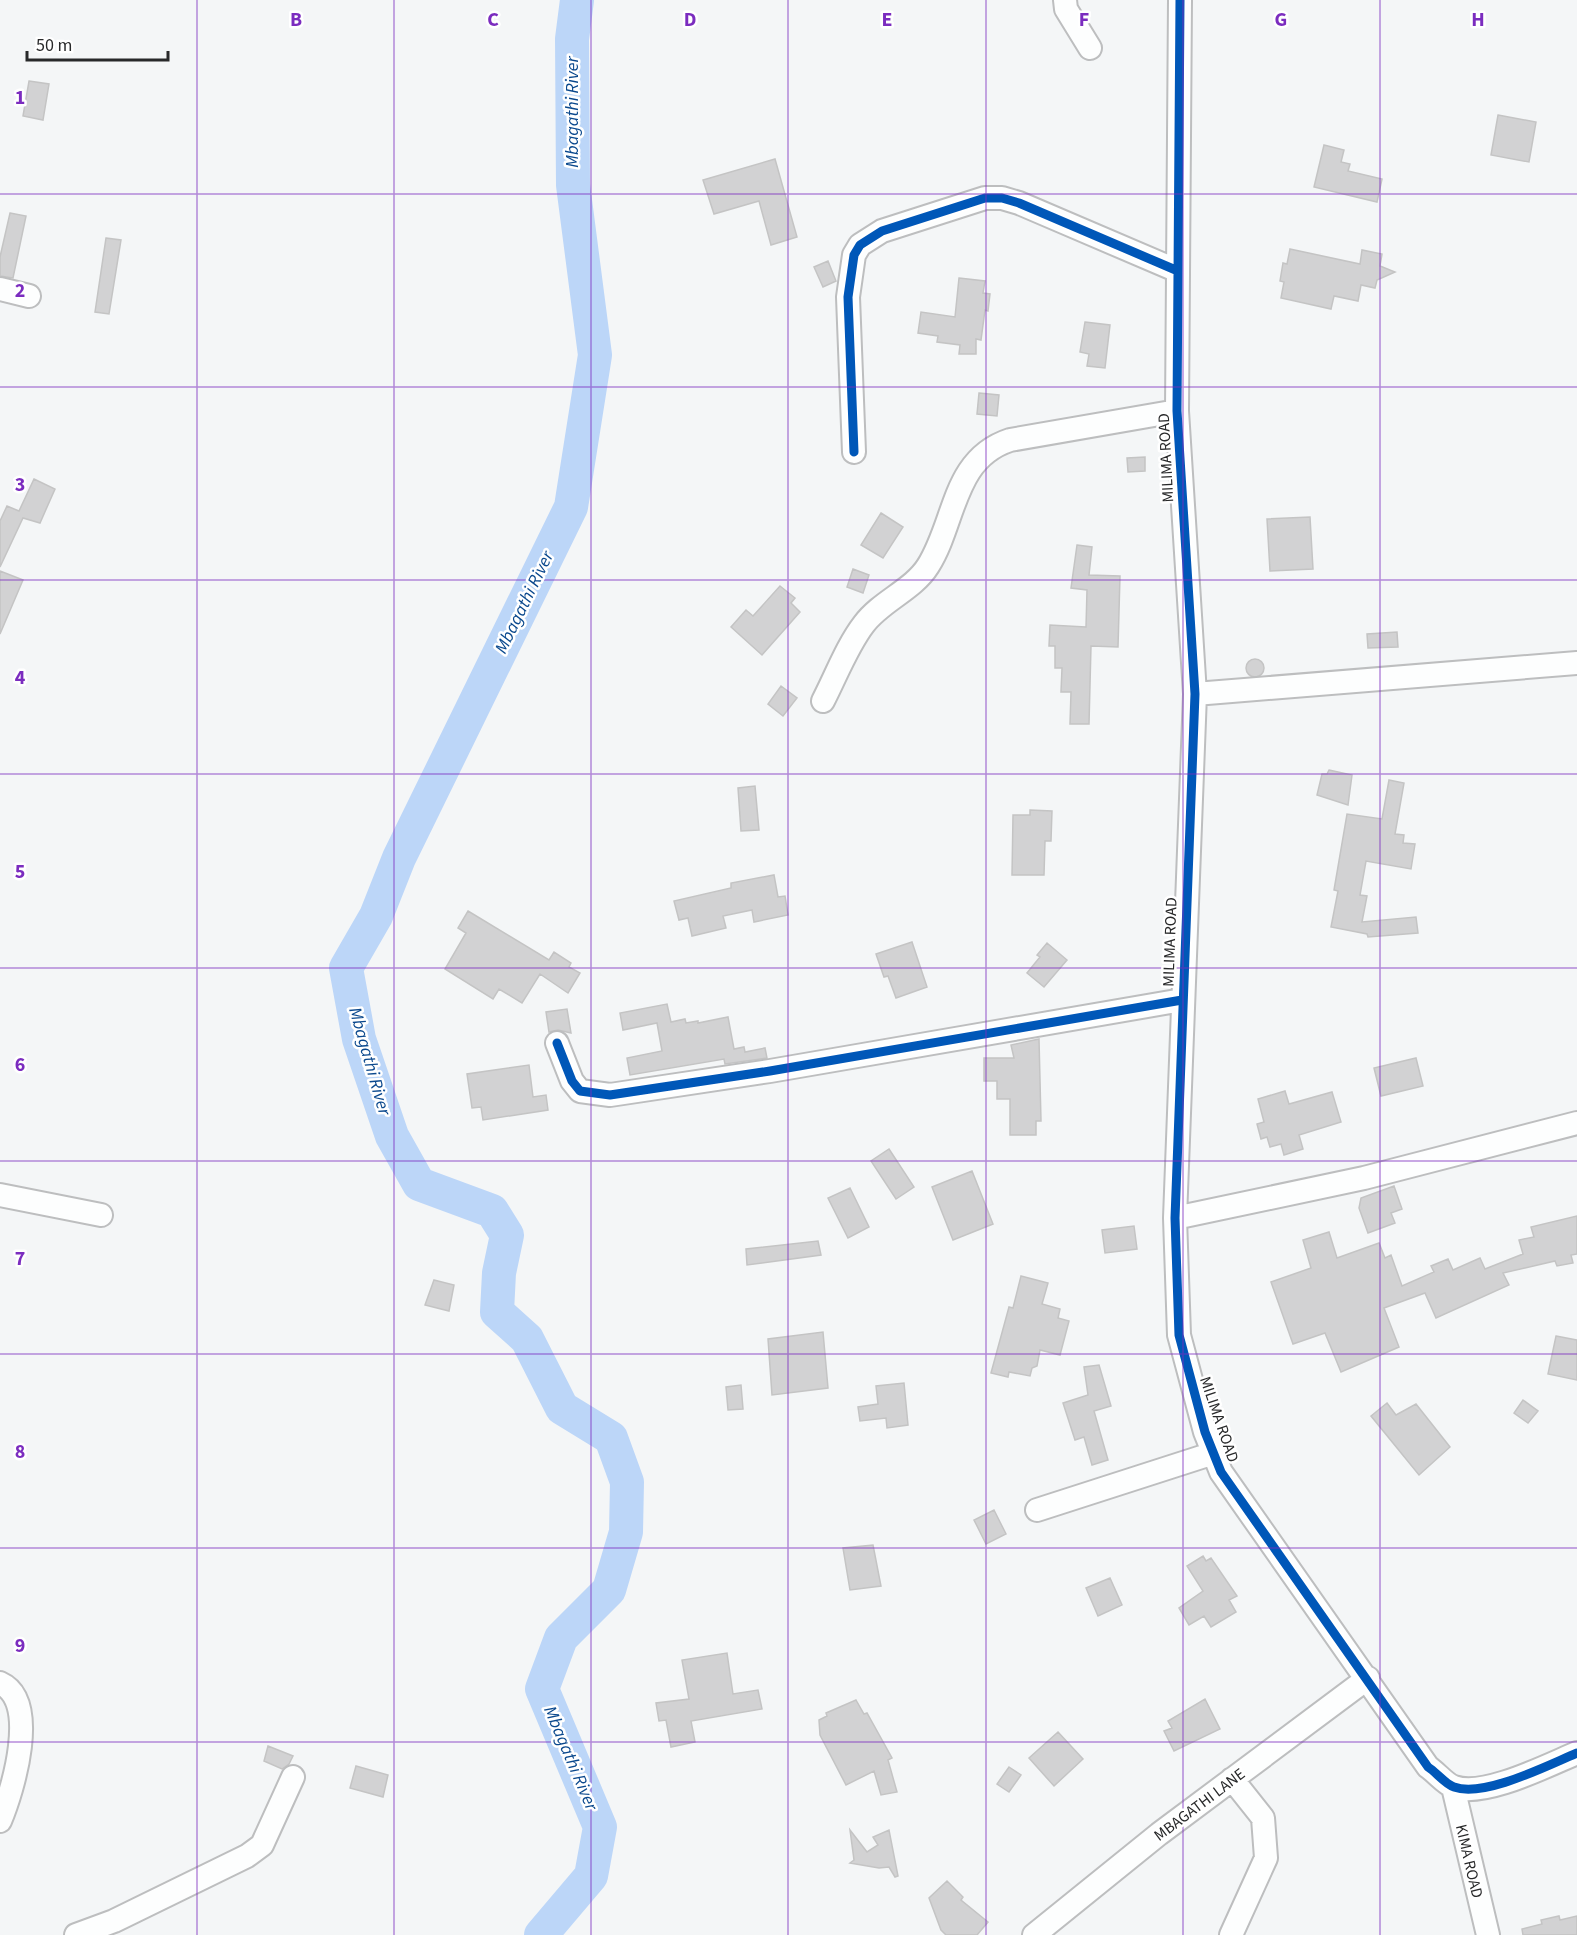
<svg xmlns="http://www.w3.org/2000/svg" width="1577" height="1935" viewBox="0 0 1577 1935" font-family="'Source Sans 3',sans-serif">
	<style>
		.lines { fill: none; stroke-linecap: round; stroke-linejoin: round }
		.river { stroke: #bcd6f8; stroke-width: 34 }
		.building { fill: #d2d2d3; stroke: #c4c4c4; stroke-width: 1.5 }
		.minor-casing { stroke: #bdbebf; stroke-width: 26 }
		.minor { stroke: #fdfefe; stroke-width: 22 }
		.cycleway-casing { stroke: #fff; stroke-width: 13 }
		.cycleway { stroke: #0057b8; stroke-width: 9 }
		.grid { fill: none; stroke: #7b2cbf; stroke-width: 1.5; stroke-opacity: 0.55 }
		.labels { text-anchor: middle; stroke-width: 5; stroke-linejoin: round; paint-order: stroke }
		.street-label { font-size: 16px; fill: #28292a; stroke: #fff }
		.water-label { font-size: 18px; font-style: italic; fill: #0a488d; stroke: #fff }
		.grid-label { font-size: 20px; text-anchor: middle; font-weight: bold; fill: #7b2cbf; stroke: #fff; stroke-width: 5; stroke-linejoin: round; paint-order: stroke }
	</style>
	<rect width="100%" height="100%" fill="#f4f6f7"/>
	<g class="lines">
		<path class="river" d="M541,1935L591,1876L600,1827L542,1689L561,1638L609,1590L626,1532L627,1482L611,1438L562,1408L527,1339L497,1312L499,1273L507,1235L492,1211L419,1184L392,1136L359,1039L346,968L376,916L399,858L571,507L595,355L573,185L572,39L577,0"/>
	</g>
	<path class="building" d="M29,81L49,84L43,120L23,116Z
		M1498,115L1536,122L1529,162L1491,155Z
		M1324,145L1344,150L1341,162L1350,164L1348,171L1382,179L1377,202L1314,187Z
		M775,159L797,237L771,245L759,201L714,214L703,180Z
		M10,213L26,216L13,278L0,276V257Z
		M106,238L121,240L109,314L95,312Z
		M1290,249L1360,264L1362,250L1382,254L1380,266L1395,272L1377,280L1375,288L1361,285L1358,301L1334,296L1331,309L1281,298L1284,282L1280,281L1283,263L1287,264Z
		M828,261L836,281L823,287L814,267Z
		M959,278L985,281L983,293L990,294L988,311L985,310L981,340L976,339V354H959L960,345L937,342L938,336L918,333L921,312L955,317Z
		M1085,322L1110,325L1105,368L1087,366L1089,354L1080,352Z
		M979,393L999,395L997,416L977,414Z
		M1145,457V471L1128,472L1127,458Z
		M34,479L55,489L40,523L23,518L0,567V521L7,506L19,511Z
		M881,513L903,527L883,558L861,545Z
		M1310,517L1313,569L1270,571L1267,519Z
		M1077,545L1092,547L1089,575L1120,576L1118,647L1091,646L1089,724H1070L1071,692H1061L1062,668H1055V646H1049L1050,625L1086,627L1087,590L1071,588Z
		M853,569L869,575L863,593L847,587Z
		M0,571L23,580L0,634Z
		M780,586L795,598L791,603L800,612L762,655L731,627L746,610L753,616Z
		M1397,632L1398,647L1368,648L1367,634Z
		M1246 668a9 9 0 1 1 18 0a9 9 0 1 1-18 0Z
		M781,686L797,698L783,716L768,704Z
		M1329,770L1352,775L1348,805L1317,795L1322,774H1327Z
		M1389,780L1404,783L1395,834L1404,835L1403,843L1415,844L1411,869L1366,861L1360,895L1367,896L1362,922L1416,917L1418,933L1368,937L1367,934L1331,927L1338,891L1334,890L1347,814L1382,819Z
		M755,786L759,830L741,831L738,788Z
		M1030,810L1052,811L1051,841H1045L1044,875H1012L1013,815H1030Z
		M774,875L778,897L785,896L788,915L754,922L752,910L723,916L726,928L692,936L688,918L679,920L674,901L731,888V883Z
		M468,911L549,960L554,952L571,963L569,967L580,973L568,993L540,974L522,1003L499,989L493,999L445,969L466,933L458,928Z
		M912,942L927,987L896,998L888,976L884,977L876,954Z
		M1047,943L1067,960L1044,987L1027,973L1040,957L1037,955Z
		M667,1004L671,1022L685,1019L686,1023L698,1021V1023L728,1017L734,1049L744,1047L745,1052L765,1048L767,1058L725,1064L724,1059L630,1075L627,1058L662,1051L657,1023L623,1030L620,1013Z
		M567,1009L571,1033L558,1030L549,1032L546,1012Z
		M1039,1039L1041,1121H1036V1135H1010V1099H997V1081H984V1058H1014L1011,1045Z
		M1416,1058L1423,1086L1381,1096L1374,1068Z
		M529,1065L533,1097L546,1095L548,1110L483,1120L481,1107L472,1108L467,1074Z
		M1285,1091L1289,1104L1332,1092L1341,1122L1299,1135L1303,1149L1284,1155L1281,1144L1270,1147L1267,1137L1261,1139L1257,1124L1264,1122L1258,1099Z
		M889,1149L914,1187L896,1199L871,1161Z
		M972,1171L993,1224L953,1240L932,1187Z
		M1394,1186L1402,1209L1391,1213L1395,1223L1368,1233L1359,1208L1361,1198Z
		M850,1188L869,1227L848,1238L828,1198Z
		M1577,1216V1254L1571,1255L1573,1263L1557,1266L1555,1261L1503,1273L1509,1285L1436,1318L1425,1293L1384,1308L1399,1347L1341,1372L1325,1333L1293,1344L1271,1282L1311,1268L1303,1240L1329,1232L1337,1258L1379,1243L1385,1258L1391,1255L1402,1286L1434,1272L1431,1266L1448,1259L1453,1270L1480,1258L1485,1269L1523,1254L1519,1240L1534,1237L1531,1227Z
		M1134,1226L1137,1249L1105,1253L1102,1230Z
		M818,1241L821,1255L747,1265L746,1249Z
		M1021,1276L1048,1283L1042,1304L1060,1309L1058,1318L1069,1321L1060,1355L1040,1350L1037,1366L1032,1368L1030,1376L1009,1372L1008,1377L991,1373L1009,1307L1013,1308Z
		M434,1280L454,1285L449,1311L425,1305Z
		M823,1332L828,1388L772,1395L768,1339Z
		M1556,1336L1577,1340V1380L1548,1374Z
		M1099,1365L1111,1406L1094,1411L1108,1460L1092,1465L1084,1437L1075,1440L1063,1403L1088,1395L1084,1367Z
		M904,1383L908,1425L887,1428L886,1418L860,1421L858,1407L878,1404L876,1386Z
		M741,1385L743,1409L728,1410L726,1387Z
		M1523,1400L1538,1411L1528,1423L1514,1413Z
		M1387,1403L1396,1415L1416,1404L1450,1447L1419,1475L1371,1416Z
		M994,1510L1006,1534L986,1544L974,1520Z
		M873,1545L881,1586L850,1590L843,1548Z
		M1203,1556L1206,1561L1211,1558L1237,1596L1229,1600L1236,1612L1211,1627L1204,1616L1189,1625L1179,1608L1203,1591L1187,1566Z
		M1110,1578L1122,1605L1098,1616L1086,1588Z
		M727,1653L733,1694L758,1690L762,1709L691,1721L695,1742L671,1747L666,1720L659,1721L656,1703L689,1699L682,1660Z
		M1205,1699L1220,1729L1174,1751L1164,1731L1172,1728L1168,1721Z
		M856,1700L864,1714L867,1713L892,1758L888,1760L897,1792L881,1795L874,1771L846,1785L820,1735L819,1720L827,1716L826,1713Z
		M1058,1732L1083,1759L1054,1786L1029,1758Z
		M268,1746L293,1756L289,1764L282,1769L264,1761Z
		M356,1766L388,1775L383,1797L350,1788Z
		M1009,1767L1021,1775L1009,1792L997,1784Z
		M850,1830L867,1852L878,1845L873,1837L889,1830L898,1876L895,1877L889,1867L879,1868L850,1863L854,1860Z
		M947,1881L963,1897L961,1900L988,1922L977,1935H946L941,1930L929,1898Z
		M1559,1916L1560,1920L1577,1916V1935H1523L1522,1929L1542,1924L1541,1920Z"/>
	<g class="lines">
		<defs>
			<path id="minor" d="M1065,0L1066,9L1090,48
				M1180,0L1177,411L1195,694L1175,1218L1179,1335L1205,1432L1221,1472L1428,1767C1436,1772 1445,1784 1454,1787C1484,1798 1548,1765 1577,1753
				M0,289L29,296
				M854,452L848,297L854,255L860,245L882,231L985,198H1002L1019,203L1178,271
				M1195,694L1577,663
				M823,701C836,676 847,646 864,624C881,601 913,590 928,566C956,522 952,459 1010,440L1177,411
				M557,1043L572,1081L580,1091L610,1095L770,1071L1182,1000
				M0,1195L101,1215
				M1175,1218L1364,1178L1577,1123
				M1037,1510L1214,1453
				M0,1683C40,1701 13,1790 0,1821
				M1453,1787L1488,1935
				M76,1935L114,1921L247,1856L262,1845L293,1777
				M1034,1935L1159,1834L1368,1678
				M1231,1935L1266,1858L1263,1818L1232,1779"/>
		</defs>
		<use href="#minor" class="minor-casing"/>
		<use href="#minor" class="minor"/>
		<defs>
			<path id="cycleway" d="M1180,0L1177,411L1195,694L1175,1218L1179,1335L1205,1432L1221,1472L1428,1767C1436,1772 1445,1784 1454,1787C1484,1798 1548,1765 1577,1753
				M854,452L848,297L854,255L860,245L882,231L985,198H1002L1019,203L1178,271
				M557,1043L572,1081L580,1091L610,1095L770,1071L1182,1000"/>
		</defs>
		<use href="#cycleway" class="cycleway-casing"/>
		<use href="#cycleway" class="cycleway"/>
	</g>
	<path class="grid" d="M197,0V1935M394,0V1935M591,0V1935M788,0V1935M986,0V1935M1183,0V1935M1380,0V1935M0,194H1577M0,387H1577M0,580H1577M0,774H1577M0,968H1577M0,1161H1577M0,1354H1577M0,1548H1577M0,1742H1577"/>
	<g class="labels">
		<g class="street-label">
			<text transform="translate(1165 458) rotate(-93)" y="6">MILIMA ROAD</text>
			<text transform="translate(1169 942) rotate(-88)" y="6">MILIMA ROAD</text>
			<text transform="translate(1220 1419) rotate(71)" y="6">MILIMA ROAD</text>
			<text transform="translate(1199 1804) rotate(-37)" y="6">MBAGATHI LANE</text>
			<text transform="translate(1470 1861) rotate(77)" y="6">KIMA ROAD</text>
		</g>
		<g class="water-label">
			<text transform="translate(572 112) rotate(-90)" y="6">Mbagathi River</text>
			<text transform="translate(524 602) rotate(-64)" y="6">Mbagathi River</text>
			<text transform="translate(370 1061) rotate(74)" y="6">Mbagathi River</text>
			<text transform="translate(571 1758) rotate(67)" y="6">Mbagathi River</text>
		</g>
	</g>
	<g class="grid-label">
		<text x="296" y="26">B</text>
		<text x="493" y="26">C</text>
		<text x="690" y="26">D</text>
		<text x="887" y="26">E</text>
		<text x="1084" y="26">F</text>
		<text x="1281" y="26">G</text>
		<text x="1478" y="26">H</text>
		<text x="20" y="104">1</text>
		<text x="20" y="297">2</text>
		<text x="20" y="491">3</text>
		<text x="20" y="684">4</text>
		<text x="20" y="878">5</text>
		<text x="20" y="1071">6</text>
		<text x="20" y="1265">7</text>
		<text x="20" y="1458">8</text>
		<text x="20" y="1652">9</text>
	</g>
	<path d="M27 51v9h141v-9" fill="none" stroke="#28292a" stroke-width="3"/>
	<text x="36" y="51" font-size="18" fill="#28292a" stroke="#ffffff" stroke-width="4.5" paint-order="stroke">50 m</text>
</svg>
